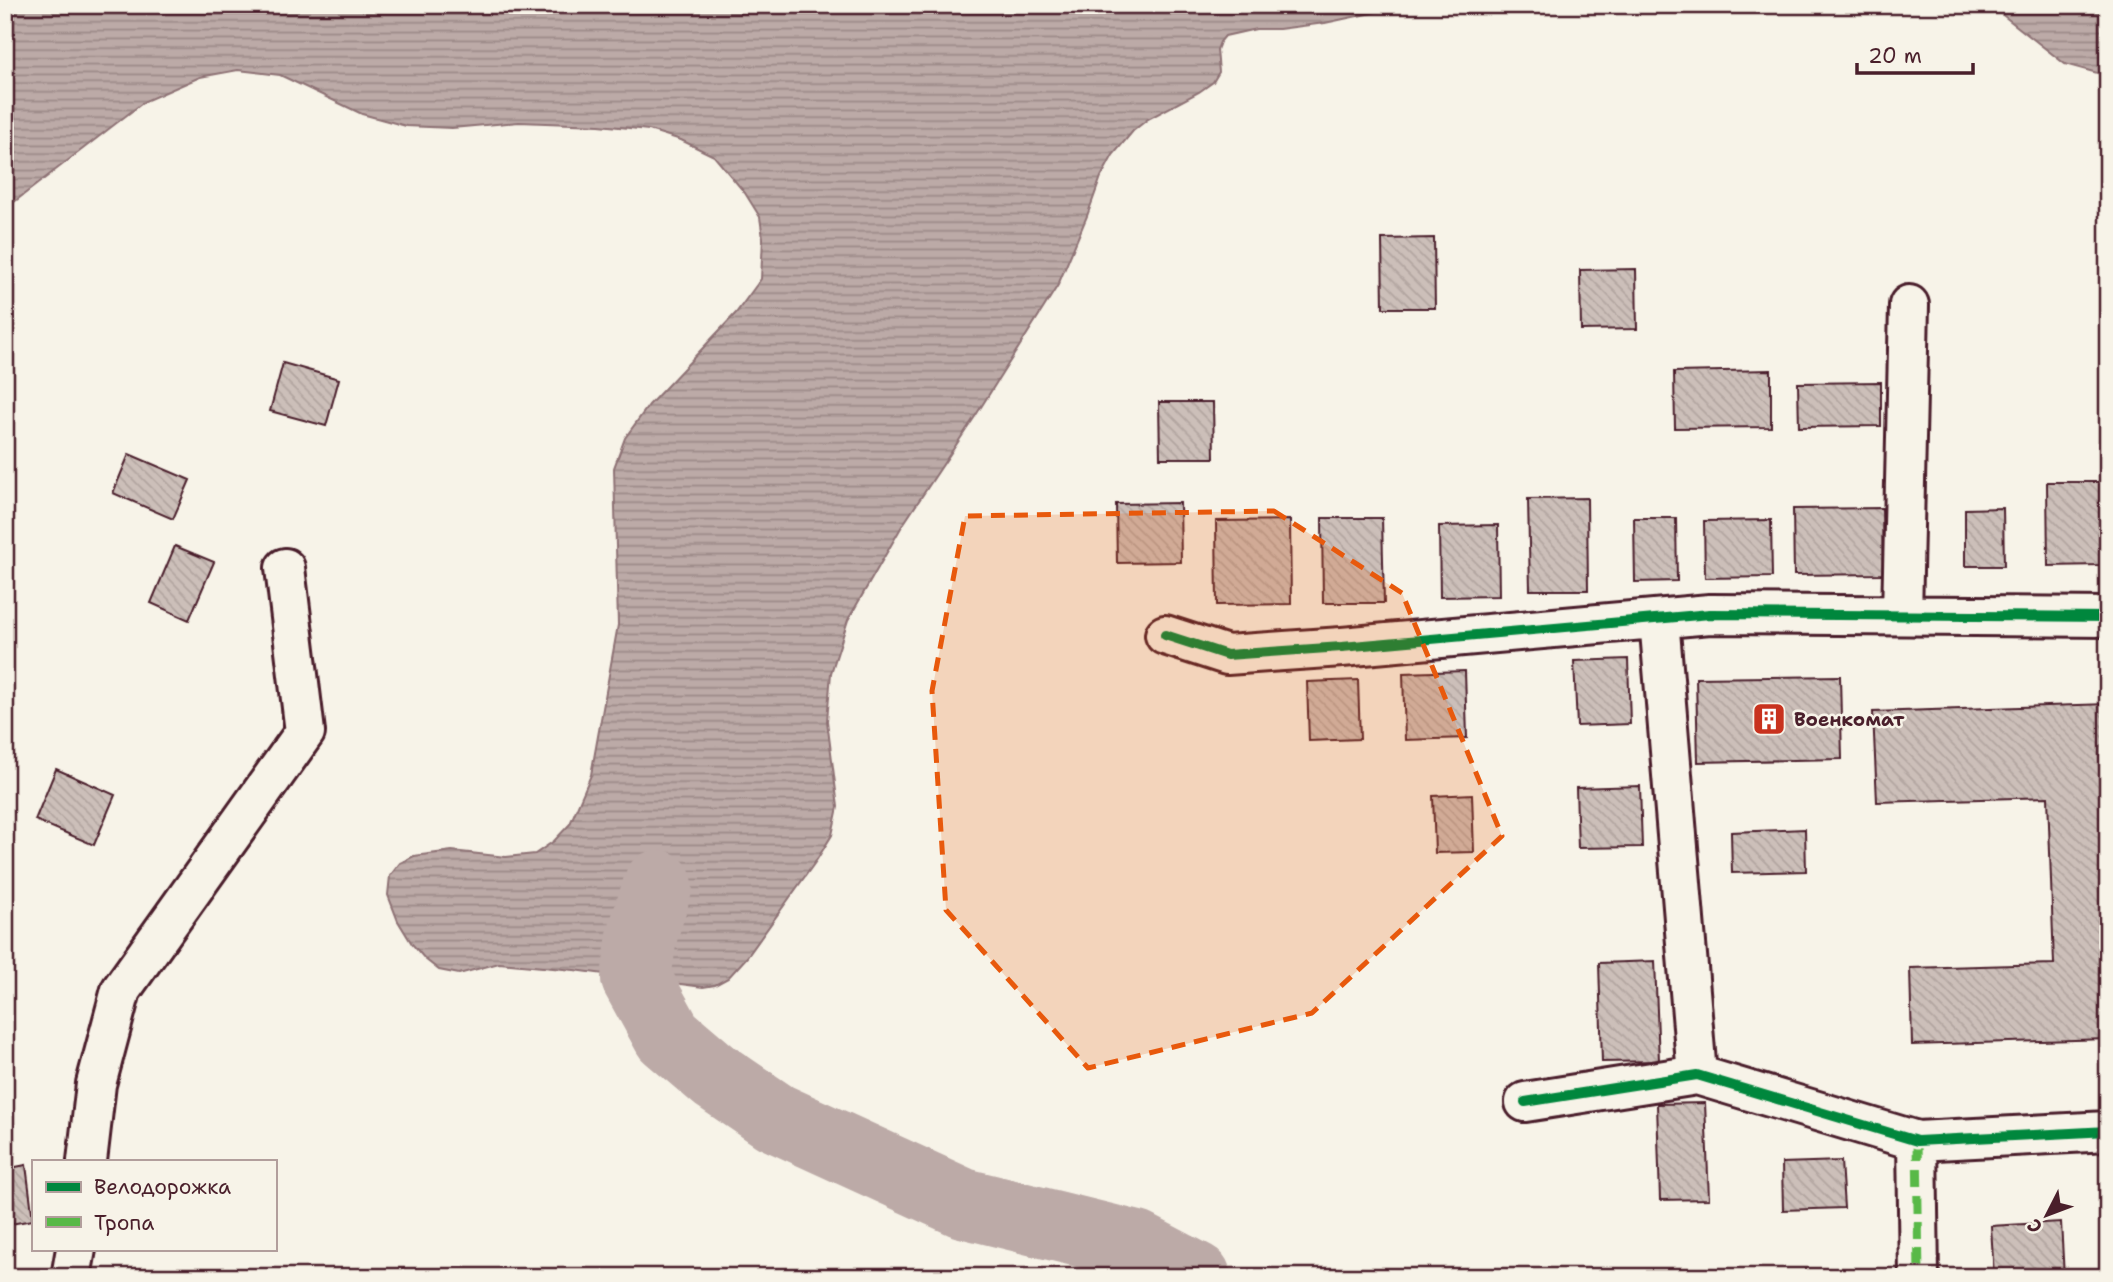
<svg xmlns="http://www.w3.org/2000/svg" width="2113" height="1282" viewBox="0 0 2113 1282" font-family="'Shantell Sans',sans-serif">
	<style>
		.water { fill: url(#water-rules); stroke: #8e7275; stroke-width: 2 }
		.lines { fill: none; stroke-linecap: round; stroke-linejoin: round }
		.river { stroke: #bcaaa7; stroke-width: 70 }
		.building { fill: url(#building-back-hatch); stroke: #4a1f2b; stroke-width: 2 }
		.minor-casing { stroke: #4a1f2b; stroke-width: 44 }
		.minor { stroke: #f7f3e8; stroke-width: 38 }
		.quiet { stroke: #58b947; stroke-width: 9; stroke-dasharray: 18 9; stroke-linecap: butt }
		.cycleway-casing { stroke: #f7f3e8; stroke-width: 15 }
		.cycleway { stroke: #00873e; stroke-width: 10 }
		.marked { fill: #e8590c; fill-opacity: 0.2; stroke: #e8590c; stroke-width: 5; stroke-dasharray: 14 9; stroke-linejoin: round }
		.labels { text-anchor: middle; stroke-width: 5; stroke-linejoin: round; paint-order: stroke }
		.poi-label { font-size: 19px; font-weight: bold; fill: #4a1f2b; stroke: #f7f3e8; text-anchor: start }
	</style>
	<defs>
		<pattern id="water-rules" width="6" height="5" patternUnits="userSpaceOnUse" patternTransform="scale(1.75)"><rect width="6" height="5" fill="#bcaaa7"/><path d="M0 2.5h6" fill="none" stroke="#9b8a88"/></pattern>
		<pattern id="building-back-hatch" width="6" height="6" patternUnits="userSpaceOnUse" patternTransform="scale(1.75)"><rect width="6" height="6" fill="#ccbfb9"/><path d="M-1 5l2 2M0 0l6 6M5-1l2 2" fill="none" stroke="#b1a49f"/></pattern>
	</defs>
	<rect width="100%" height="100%" fill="#f7f3e8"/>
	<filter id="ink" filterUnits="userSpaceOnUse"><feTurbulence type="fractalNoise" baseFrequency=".0143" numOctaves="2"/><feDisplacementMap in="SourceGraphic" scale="14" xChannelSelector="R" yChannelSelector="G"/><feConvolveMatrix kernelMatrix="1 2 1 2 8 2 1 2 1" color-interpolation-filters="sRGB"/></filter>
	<g filter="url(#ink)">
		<path class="water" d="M5,5H1409L1325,23L1279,29H1256L1225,36L1220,42L1217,50L1219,72L1213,82L1199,92L1148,119L1133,131L1113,155L1101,177L1087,216L1058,285L976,415L902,526L848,620L831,673L827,721L838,807L832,835L816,861L747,957L728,978L715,985L703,987L574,970L499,963L459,974L439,970L425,959L412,944L398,921L388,895L390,876L400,863L414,856L452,851L506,857L535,854L554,841L570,824L591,775L618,625L614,468L625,438L649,405L736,313L761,279L763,238L760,217L745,193L714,156L681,140L649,130L599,125L519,122L452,128L406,126L362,114L280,75L238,70L200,77L145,101L5,209Z
			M1990,5H2108V76L2065,64Z"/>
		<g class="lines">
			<path class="river" d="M658,885L642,936L636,978L668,1036L716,1077L775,1117L963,1203L1137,1246L1196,1277"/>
		</g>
		<path class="building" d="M1434,238L1435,308H1383L1382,239Z
			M1636,269L1637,329L1581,330L1580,270Z
			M283,363L339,379L326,426L270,411Z
			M1771,370V427L1675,428L1674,372Z
			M1881,382V426L1799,427L1798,383Z
			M1159,402H1213L1214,458H1160Z
			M129,454L190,480L173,519L113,493Z
			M2047,482H2100L2101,565L2048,566Z
			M1587,498L1588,590H1530L1528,499Z
			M1180,503L1181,562L1117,563L1116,504Z
			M1882,508L1883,574L1794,575L1793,509Z
			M2003,508L2004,566H1965V509Z
			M1322,518H1382L1384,603H1323Z
			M1634,518H1676L1677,581L1635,582Z
			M1290,520L1291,604L1217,605L1216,521Z
			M1771,520L1772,577L1705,578L1704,521Z
			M1498,525L1499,596L1440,597L1439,526Z
			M175,546L214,562L189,620L151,603Z
			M1628,659L1630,724L1577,726L1574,661Z
			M1465,671L1467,738L1405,740L1403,673Z
			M1840,676L1842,759L1698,762L1696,678Z
			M1358,680L1360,739L1309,741L1307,682Z
			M2108,704V1039L1912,1045L1910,968L2054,964L2048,797L1877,802L1873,712Z
			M56,769L115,795L94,845L35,820Z
			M1640,786L1642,847L1578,848L1576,788Z
			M1472,794L1474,852L1435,853L1433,796Z
			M1805,829L1806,871L1732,873L1731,832Z
			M1655,961L1659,1061L1602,1062L1599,963Z
			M5,986L13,1045L5,1046Z
			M1705,1103L1709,1199L1660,1200L1657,1104Z
			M1841,1161L1844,1208L1783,1210L1782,1163Z
			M26,1165L33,1220L5,1225V1169Z
			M2061,1222L2064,1277H1994L1991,1226Z"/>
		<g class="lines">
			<defs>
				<path id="minor" d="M1902,615L1909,305
					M1659,619L1697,1075
					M1165,635L1227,655L1342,647L1710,614L2108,617
					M1525,1102L1697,1075L1917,1141L2108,1131
					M1917,1141L1919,1277
					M87,1161L96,1084L121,990L305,732L285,568
					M71,1277L76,1249"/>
			</defs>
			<use href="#minor" class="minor-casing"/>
			<use href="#minor" class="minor"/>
			<path class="quiet" d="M1917,1141L1919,1277"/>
			<defs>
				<path id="cycleway" d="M1165,635L1227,655L1342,647L1710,614L2108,617
					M1525,1102L1697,1075L1917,1141L2108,1131"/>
			</defs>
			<use href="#cycleway" class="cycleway-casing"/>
			<use href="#cycleway" class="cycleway"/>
		</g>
	</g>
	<path class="marked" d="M1274,511L1402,593L1502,836L1312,1013L1088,1068L946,910L932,691L965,516Z"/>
	<defs>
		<symbol id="building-square" viewBox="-11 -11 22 22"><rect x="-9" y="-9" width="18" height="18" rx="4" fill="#c8321e" stroke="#f7f3e8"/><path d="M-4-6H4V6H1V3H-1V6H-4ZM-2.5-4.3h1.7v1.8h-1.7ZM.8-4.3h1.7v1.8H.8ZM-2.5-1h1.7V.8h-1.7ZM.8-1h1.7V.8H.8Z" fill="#fff"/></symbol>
	</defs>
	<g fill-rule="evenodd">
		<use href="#building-square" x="1750" y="700" width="38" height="38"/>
	</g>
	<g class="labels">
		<g class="poi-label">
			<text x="1794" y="726">Военкомат</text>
		</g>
	</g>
	<rect width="2113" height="1282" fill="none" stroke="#f7f3e8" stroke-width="28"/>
	<rect x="14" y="14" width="2085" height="1254" fill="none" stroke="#4a1f2b" stroke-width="2.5" filter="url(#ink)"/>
	<rect x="32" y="1160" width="245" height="91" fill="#f7f3e8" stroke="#b29e9c" stroke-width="2"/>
	<rect x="46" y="1182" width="35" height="10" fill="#00873e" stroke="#b29e9c" stroke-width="2"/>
	<text x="94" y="1194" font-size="21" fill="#4a1f2b">Велодорожка</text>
	<rect x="46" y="1217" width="35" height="10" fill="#58b947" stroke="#b29e9c" stroke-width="2"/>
	<text x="94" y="1230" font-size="21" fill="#4a1f2b">Тропа</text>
	<g transform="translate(2047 1215) rotate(228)" stroke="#f7f3e8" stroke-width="5" paint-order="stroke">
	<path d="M0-5L12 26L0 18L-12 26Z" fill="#4a1f2b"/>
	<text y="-10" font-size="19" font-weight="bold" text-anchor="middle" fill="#4a1f2b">С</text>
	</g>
	<path d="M1857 63v10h116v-10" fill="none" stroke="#4a1f2b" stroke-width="3.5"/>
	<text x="1868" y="63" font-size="21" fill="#4a1f2b" stroke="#f7f3e8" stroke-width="5" paint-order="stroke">20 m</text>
</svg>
